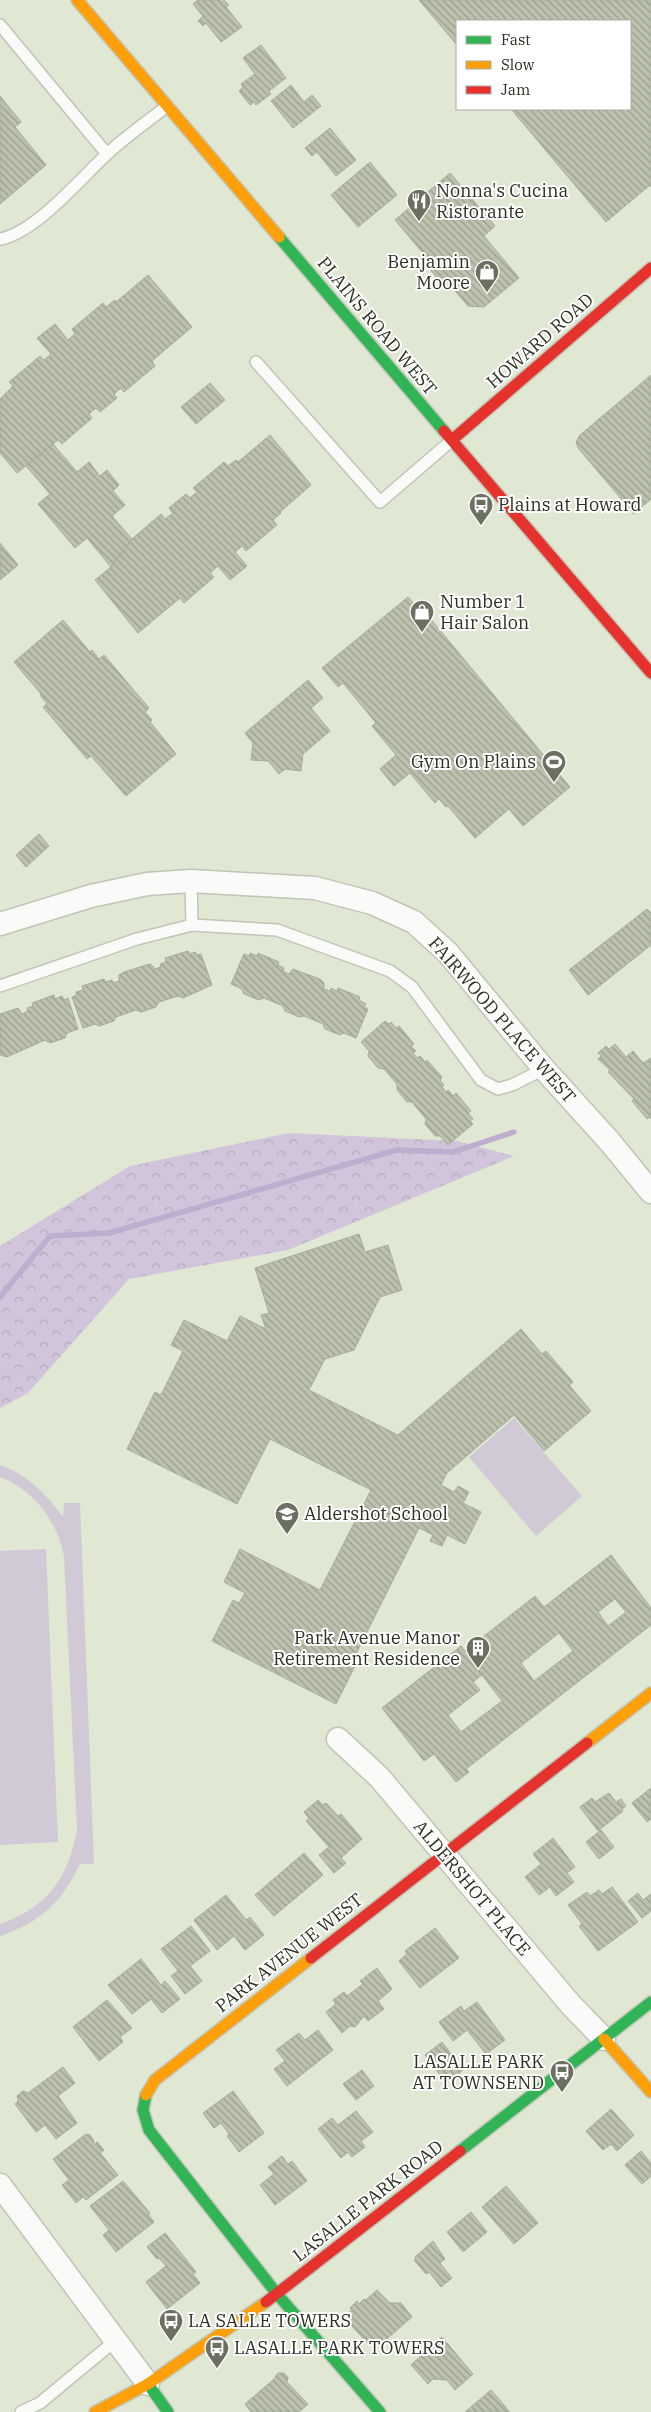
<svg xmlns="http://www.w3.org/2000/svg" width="651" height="2412" viewBox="0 0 651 2412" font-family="'IBM Plex Serif',serif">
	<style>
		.forest { fill: url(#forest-crowns) }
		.pitch { fill: #d1c9d5 }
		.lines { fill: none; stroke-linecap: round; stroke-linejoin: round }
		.stream { stroke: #beadce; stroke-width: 5.5 }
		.building { fill: url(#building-back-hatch); stroke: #a7ac9c; fill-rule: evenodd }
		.lane-casing { stroke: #c0c5b6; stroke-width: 14 }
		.street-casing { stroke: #c0c5b6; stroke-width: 25 }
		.fast-casing { stroke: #c0c5b6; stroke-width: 14 }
		.slow-casing { stroke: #c0c5b6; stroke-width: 14 }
		.jam-casing { stroke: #c0c5b6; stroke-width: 14 }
		.lane { stroke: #fafbf8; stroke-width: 11 }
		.street { stroke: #fafbf8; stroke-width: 22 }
		.fast { stroke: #30b455; stroke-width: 11 }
		.slow { stroke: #ff9f0a; stroke-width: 11 }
		.jam { stroke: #e5322d; stroke-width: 11 }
		.labels { text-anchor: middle; stroke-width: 4; stroke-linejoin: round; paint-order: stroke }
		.poi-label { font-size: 18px; fill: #2c3022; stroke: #fff; text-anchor: start }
		.street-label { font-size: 18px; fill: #2c3022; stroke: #fff }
	</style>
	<defs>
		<pattern id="forest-crowns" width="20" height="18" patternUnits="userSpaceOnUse" patternTransform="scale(1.25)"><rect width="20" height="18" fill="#d2c5db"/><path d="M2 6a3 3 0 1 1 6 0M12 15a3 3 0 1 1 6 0" fill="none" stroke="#b4aabc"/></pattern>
		<pattern id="building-back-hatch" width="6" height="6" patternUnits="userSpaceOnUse" patternTransform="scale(1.25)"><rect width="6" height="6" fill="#bcc2ad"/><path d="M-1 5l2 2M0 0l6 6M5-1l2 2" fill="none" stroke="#999e8c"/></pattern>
	</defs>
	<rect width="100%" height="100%" fill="#e0e7d2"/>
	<path class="forest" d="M289,1133L457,1141L514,1156L288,1250L129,1279L28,1393L0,1408V1246L130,1166Z"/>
	<path class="pitch" d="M514,1418L582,1496L536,1536L469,1457Z
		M0,1465C28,1475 46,1494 63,1517L64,1503H80L94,1864H80C61,1903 41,1922 0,1936V1924C48,1907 68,1878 77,1830L64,1556C57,1521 34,1490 0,1477Z
		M46,1549L58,1842L0,1845V1551Z"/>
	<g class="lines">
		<path class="stream" d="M0,1297L50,1236L109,1233L397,1150L453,1152L514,1132"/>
	</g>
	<path class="building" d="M198,0H220L222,2L224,0L229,5L226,7L242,27L221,42L206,23L203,26L198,21L203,16L193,4Z
		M419,0H651V187L650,185L606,222L511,109H630V21H457V45Z
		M261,45L286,78L269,91L271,94L256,105L254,102L250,105L239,91L243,87L241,84L255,74L243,58Z
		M291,85L304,102L312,95L321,106L293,128L271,101Z
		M0,96L21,122L15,127L46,165L0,204Z
		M330,128L356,160L336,176L317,152L312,156L305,148Z
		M370,162L397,195L358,227L331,195Z
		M450,173L495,226L484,236L519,278L484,307L468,306L445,279L441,283L424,262L428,259L395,220Z
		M148,275L192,327L152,361L155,366L124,392L121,388L114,394L117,398L100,412L96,408L89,414L92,418L62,444L58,440L17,473L0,453V399L13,386L9,382L40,356L44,360L51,354L37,338L55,324L68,340L75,334L72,329L103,303L106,307L115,300L116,302Z
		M651,375V499L634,514L578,448L576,442L580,435Z
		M210,383L225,400L196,424L181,407Z
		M270,435L311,485L280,512L281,513L273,520L277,525L246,551L242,546L235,552L247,566L230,580L218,566L210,573L214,577L184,603L180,598L138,633L95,580L111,567L132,539L161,514L165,519L173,513L169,508L186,494L190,498L197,492L193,488L224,462L228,466L236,460L238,462Z
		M53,444L77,472L89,462L100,476L107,470L119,485L113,491L125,505L112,516L132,539L111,567L87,538L75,548L38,504L50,494L26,466Z
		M0,543L18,565L0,580Z
		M408,597L422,613L424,611L570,787L523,826L509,809L475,838L448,806L446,807L439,799L435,803L410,773L394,786L380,769L396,755L372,726L376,723L343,683L338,687L322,668Z
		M63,620L90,652L92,650L99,659L104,655L149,708L145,712L152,720L150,722L176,754L126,796L91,756L87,759L43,707L47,704L40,695L41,694L14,662Z
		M308,680L323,698L311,708L330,731L303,754L301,771L285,769L279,774L268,761L251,760L253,743L245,733Z
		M39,834L49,846L26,867L16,855Z
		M647,909L651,913V945L588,995L569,970Z
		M188,951L189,954L195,952L197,955L201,954L212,985L183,998L178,996L159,1002L156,1007L141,1012L136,1010L116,1017L114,1021L99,1026L95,1024L83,1028L72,997L77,995L76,992L83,990L82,986L104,979L105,982L112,980L113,983L119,981V975L124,972L146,965L151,964L155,969L161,967L160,964L166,962L165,958Z
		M250,953L257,956L258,953L279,962L278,965L284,968L283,971L289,974L293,969L320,979L324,983V989L330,991L331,988L337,991L338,988L360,997L359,1000L366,1004L364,1007L368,1009L356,1038L344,1033L340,1035L325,1029L323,1024L304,1016L299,1017L285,1011L283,1006L264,998L259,1000L244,994L242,989L231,984L244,954L249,956Z
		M54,995L55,999L62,996L64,1000L68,998L78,1029L67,1033L65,1038L50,1043L45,1040L7,1057L0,1055V1014L18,1008L22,1014L28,1011L27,1008L33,1006L32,1003Z
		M385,1021L389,1024L391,1022L396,1028L399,1026L414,1044L411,1046L416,1051L413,1053L417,1058L420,1056L425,1062L427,1060L442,1077L440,1080L444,1085L442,1087L446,1092L448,1090L453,1096L456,1093L471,1111L468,1113L473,1119L470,1121L473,1124L448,1145L440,1136H435L425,1124L426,1119L412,1102H407L397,1090V1084L384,1069L378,1068L368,1056L369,1051L361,1042Z
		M615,1044L626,1057L633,1051L643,1063L651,1058V1119L649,1117L647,1119L632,1101L634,1099L608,1072L610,1070L598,1059L601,1056L598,1053L606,1046L609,1049Z
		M359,1234L365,1252L388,1245L402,1290L380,1297L354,1350L325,1359L309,1390L398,1435L521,1329L542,1354L546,1351L573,1382L569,1385L591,1411L544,1451L514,1415L447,1473L441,1485L454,1492L458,1486L469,1492L463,1503L481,1512L465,1544L447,1535L442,1546L430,1541L433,1535L419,1528L352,1662L356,1664L336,1704L212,1641L233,1600L239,1603L245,1593L224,1582L240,1549L320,1590L371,1490L270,1439L237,1504L127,1449L155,1392L161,1395L183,1351L171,1345L184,1320L227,1341L240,1316L266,1329L261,1315L269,1313L255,1268Z
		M611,1555L651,1608V1625L466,1769L469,1772L456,1782L434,1754L424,1761L382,1708L461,1646L465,1651L535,1596L544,1607ZM615,1599L626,1612L608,1626L598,1612ZM559,1633L573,1651L534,1681L521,1663ZM482,1675L502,1701L461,1732L448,1715L480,1690L473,1682Z
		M651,1788V1819L647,1822L632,1803Z
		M609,1793L616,1802L621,1799L626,1806L622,1809L623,1811L598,1831L580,1807L592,1798L595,1802Z
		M318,1800L323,1805L326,1803L338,1816L341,1814L362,1839L341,1858L346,1863L334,1873L319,1855L329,1847L306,1821L309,1818L304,1812Z
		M601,1830L614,1847L599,1859L586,1842Z
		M553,1838L575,1867L567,1873L574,1882L556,1896L550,1887L539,1895L525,1877L541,1864L533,1854Z
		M304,1853L323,1875L274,1916L255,1895Z
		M612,1887L638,1922L598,1951L579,1926L582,1924L568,1905L587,1892L590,1896L599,1890L602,1894Z
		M638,1893L643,1900L651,1894V1911L642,1918L628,1901Z
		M226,1895L246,1920L250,1917L264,1935L245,1950L234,1936L217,1950L194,1920Z
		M191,1926L210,1951L190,1966L202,1981L185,1994L171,1976L178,1971L161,1949Z
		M435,1928L459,1958L420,1988L399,1961L407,1954L405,1951Z
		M141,1959L161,1985L165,1981L180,1999L162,2013L151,1999L132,2014L108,1985Z
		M377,1968L392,1989L378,2001L384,2009L368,2021L364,2016L355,2027L350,2026L342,2033L326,2012L336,2004L333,2000L344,1992L347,1996L363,1984L360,1981Z
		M107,2000L132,2028L120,2037L123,2042L99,2061L73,2027Z
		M477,2002L505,2040L486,2054L467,2030L453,2041L439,2022L461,2006L464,2011Z
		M318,2030L333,2050L287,2086L274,2069L285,2061L276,2050L299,2033L305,2040Z
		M442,2042L463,2070L446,2083L425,2055Z
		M63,2067L75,2083L58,2096L77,2123L56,2139L45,2125L36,2132L15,2104L18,2101L17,2096L23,2091L28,2093Z
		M362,2070L374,2086L356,2100L343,2084Z
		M233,2091L264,2133L239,2152L227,2136L229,2134L221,2123L214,2128L203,2113Z
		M611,2109L634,2135L617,2151L611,2144L603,2150L586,2131Z
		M356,2111L373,2132L361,2141L365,2147L352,2157L348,2152L341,2158L318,2129L332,2118L338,2125Z
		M86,2134L90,2135L94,2141V2145L97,2142L104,2150L100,2153L118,2175L86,2200L83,2197L76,2203L62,2185L69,2180L53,2159Z
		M641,2151L651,2163V2176L642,2184L625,2165Z
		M282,2156L288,2164L292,2161L307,2181L275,2205L260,2185L274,2174L268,2167Z
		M123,2181L150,2213L148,2214L154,2222L116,2252L103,2235L109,2230L90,2206Z
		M506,2186L538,2223L514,2244L482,2207Z
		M471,2212L487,2232L463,2252L447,2232Z
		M165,2233L196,2272L193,2274L200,2283L167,2309L146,2282L166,2266L159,2258L157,2259L147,2247Z
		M433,2241L445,2259L440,2263L452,2278L441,2287L429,2272L426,2274L414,2260L416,2259L415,2257Z
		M377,2290L390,2303H401L412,2317L380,2345L368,2344L344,2317L352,2310L350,2308L357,2301L359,2304L364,2299L366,2300Z
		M442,2337L473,2374L455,2390L447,2380L433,2379L428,2384L411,2365Z
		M278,2373H284L288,2377L287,2382L308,2404L299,2412H251L245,2404L273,2380Z
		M491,2390L510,2412H465Z"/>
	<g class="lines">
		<defs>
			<path id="lane" d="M0,25L107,154
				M0,239C35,233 81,178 107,154C126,136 147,122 167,106
				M256,362L380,502L452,440
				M191,881L192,925
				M0,986L137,939L192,925L277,930L390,971L412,987L481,1080L498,1089L512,1085L544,1069
				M21,2412L40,2403L116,2340"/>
			<path id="street" d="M0,924L91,896L147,884L191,881L315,888L372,903L414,922L448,953L544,1069L610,1142L651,1192
				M338,1739L379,1777L571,2005L604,2039
				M0,2185L148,2384"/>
			<path id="fast" d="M279,237L444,431
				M146,2095L143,2110L149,2130L277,2294L380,2412
				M460,2151L651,2002
				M148,2384L168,2412"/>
			<path id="slow" d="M77,0L279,237
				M587,1743L651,1693
				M604,2039L651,2092
				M146,2095L155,2080L311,1958
				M95,2412L148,2384L266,2302"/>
			<path id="jam" d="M444,431L651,673
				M452,440L651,268
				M311,1958L587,1743
				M266,2302L460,2151"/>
		</defs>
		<use href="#lane" class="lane-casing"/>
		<use href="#street" class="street-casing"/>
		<use href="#fast" class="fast-casing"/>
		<use href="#slow" class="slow-casing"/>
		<use href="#jam" class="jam-casing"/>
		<use href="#lane" class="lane"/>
		<use href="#street" class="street"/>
		<use href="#fast" class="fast"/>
		<use href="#slow" class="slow"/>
		<use href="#jam" class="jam"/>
	</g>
	<defs>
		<symbol id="restaurant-pin" viewBox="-11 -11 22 30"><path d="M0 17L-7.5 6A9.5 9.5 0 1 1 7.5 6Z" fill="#6b7060" stroke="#fff"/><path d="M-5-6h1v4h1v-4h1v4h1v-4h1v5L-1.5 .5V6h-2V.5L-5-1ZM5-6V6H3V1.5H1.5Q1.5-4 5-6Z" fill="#fff"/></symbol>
		<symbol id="shop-pin" viewBox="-11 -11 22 30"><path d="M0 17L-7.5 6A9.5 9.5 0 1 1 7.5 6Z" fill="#6b7060" stroke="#fff"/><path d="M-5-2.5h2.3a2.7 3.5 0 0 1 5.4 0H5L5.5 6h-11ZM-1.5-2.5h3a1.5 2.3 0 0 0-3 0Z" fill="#fff"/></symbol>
		<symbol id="bus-pin" viewBox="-11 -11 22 30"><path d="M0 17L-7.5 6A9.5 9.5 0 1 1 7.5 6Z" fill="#6b7060" stroke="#fff"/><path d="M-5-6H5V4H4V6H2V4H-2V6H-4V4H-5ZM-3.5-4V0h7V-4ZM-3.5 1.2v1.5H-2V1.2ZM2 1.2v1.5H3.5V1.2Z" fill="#fff"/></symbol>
		<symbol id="stadium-pin" viewBox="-11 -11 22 30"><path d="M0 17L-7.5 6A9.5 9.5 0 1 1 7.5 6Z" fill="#6b7060" stroke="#fff"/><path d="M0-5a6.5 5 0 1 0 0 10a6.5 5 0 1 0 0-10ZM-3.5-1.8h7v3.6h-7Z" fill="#fff"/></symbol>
		<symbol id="school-pin" viewBox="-11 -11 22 30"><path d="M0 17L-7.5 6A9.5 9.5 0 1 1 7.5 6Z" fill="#6b7060" stroke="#fff"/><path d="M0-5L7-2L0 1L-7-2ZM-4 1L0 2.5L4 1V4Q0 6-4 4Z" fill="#fff"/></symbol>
		<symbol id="building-pin" viewBox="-11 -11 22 30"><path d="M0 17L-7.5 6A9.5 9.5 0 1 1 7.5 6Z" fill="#6b7060" stroke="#fff"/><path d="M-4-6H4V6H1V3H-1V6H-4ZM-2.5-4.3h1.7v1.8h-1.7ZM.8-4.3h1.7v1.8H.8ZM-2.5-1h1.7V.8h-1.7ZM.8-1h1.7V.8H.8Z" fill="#fff"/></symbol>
	</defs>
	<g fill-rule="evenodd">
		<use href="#restaurant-pin" x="405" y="187" width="28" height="38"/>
		<use href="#shop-pin" x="473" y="258" width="28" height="38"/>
		<use href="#bus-pin" x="467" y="491" width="28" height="38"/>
		<use href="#shop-pin" x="408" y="598" width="28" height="38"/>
		<use href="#stadium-pin" x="540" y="748" width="28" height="38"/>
		<use href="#school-pin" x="273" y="1500" width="28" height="38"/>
		<use href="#building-pin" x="464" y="1634" width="28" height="38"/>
		<use href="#bus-pin" x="548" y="2058" width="28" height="38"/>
		<use href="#bus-pin" x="157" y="2307" width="28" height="38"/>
		<use href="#bus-pin" x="203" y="2334" width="28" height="38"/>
	</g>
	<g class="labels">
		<g class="poi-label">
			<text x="436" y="197">Nonna's Cucina<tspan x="436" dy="21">Ristorante</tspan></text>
			<text x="470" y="268" text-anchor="end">Benjamin<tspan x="470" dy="21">Moore</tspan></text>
			<text x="498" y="511">Plains at Howard</text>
			<text x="440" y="608">Number 1<tspan x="440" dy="21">Hair Salon</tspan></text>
			<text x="536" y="768" text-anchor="end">Gym On Plains</text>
			<text x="304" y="1520">Aldershot School</text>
			<text x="460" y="1644" text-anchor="end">Park Avenue Manor<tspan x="460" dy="21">Retirement Residence</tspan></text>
			<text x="544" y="2068" text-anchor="end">LASALLE PARK<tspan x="544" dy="21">AT TOWNSEND</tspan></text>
			<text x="188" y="2327">LA SALLE TOWERS</text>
			<text x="234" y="2354">LASALLE PARK TOWERS</text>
		</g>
		<g class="street-label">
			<text transform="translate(377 326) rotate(50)" y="6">PLAINS ROAD WEST</text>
			<text transform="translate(540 341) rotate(-41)" y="6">HOWARD ROAD</text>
			<text transform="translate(502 1020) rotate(49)" y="6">FAIRWOOD PLACE WEST</text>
			<text transform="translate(472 1888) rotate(50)" y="6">ALDERSHOT PLACE</text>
			<text transform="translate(289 1953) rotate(-38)" y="6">PARK AVENUE WEST</text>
			<text transform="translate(368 2201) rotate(-38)" y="6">LASALLE PARK ROAD</text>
		</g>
	</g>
	<rect x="456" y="20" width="175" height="90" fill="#ffffff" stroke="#abaca7"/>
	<rect x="466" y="36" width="25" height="8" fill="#30b455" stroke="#abaca7"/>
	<text x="501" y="45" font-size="15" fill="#2c3022">Fast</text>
	<rect x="466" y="61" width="25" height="8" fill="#ff9f0a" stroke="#abaca7"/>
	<text x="501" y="70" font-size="15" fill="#2c3022">Slow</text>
	<rect x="466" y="86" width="25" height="8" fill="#e5322d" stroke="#abaca7"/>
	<text x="501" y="95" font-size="15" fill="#2c3022">Jam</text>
</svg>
